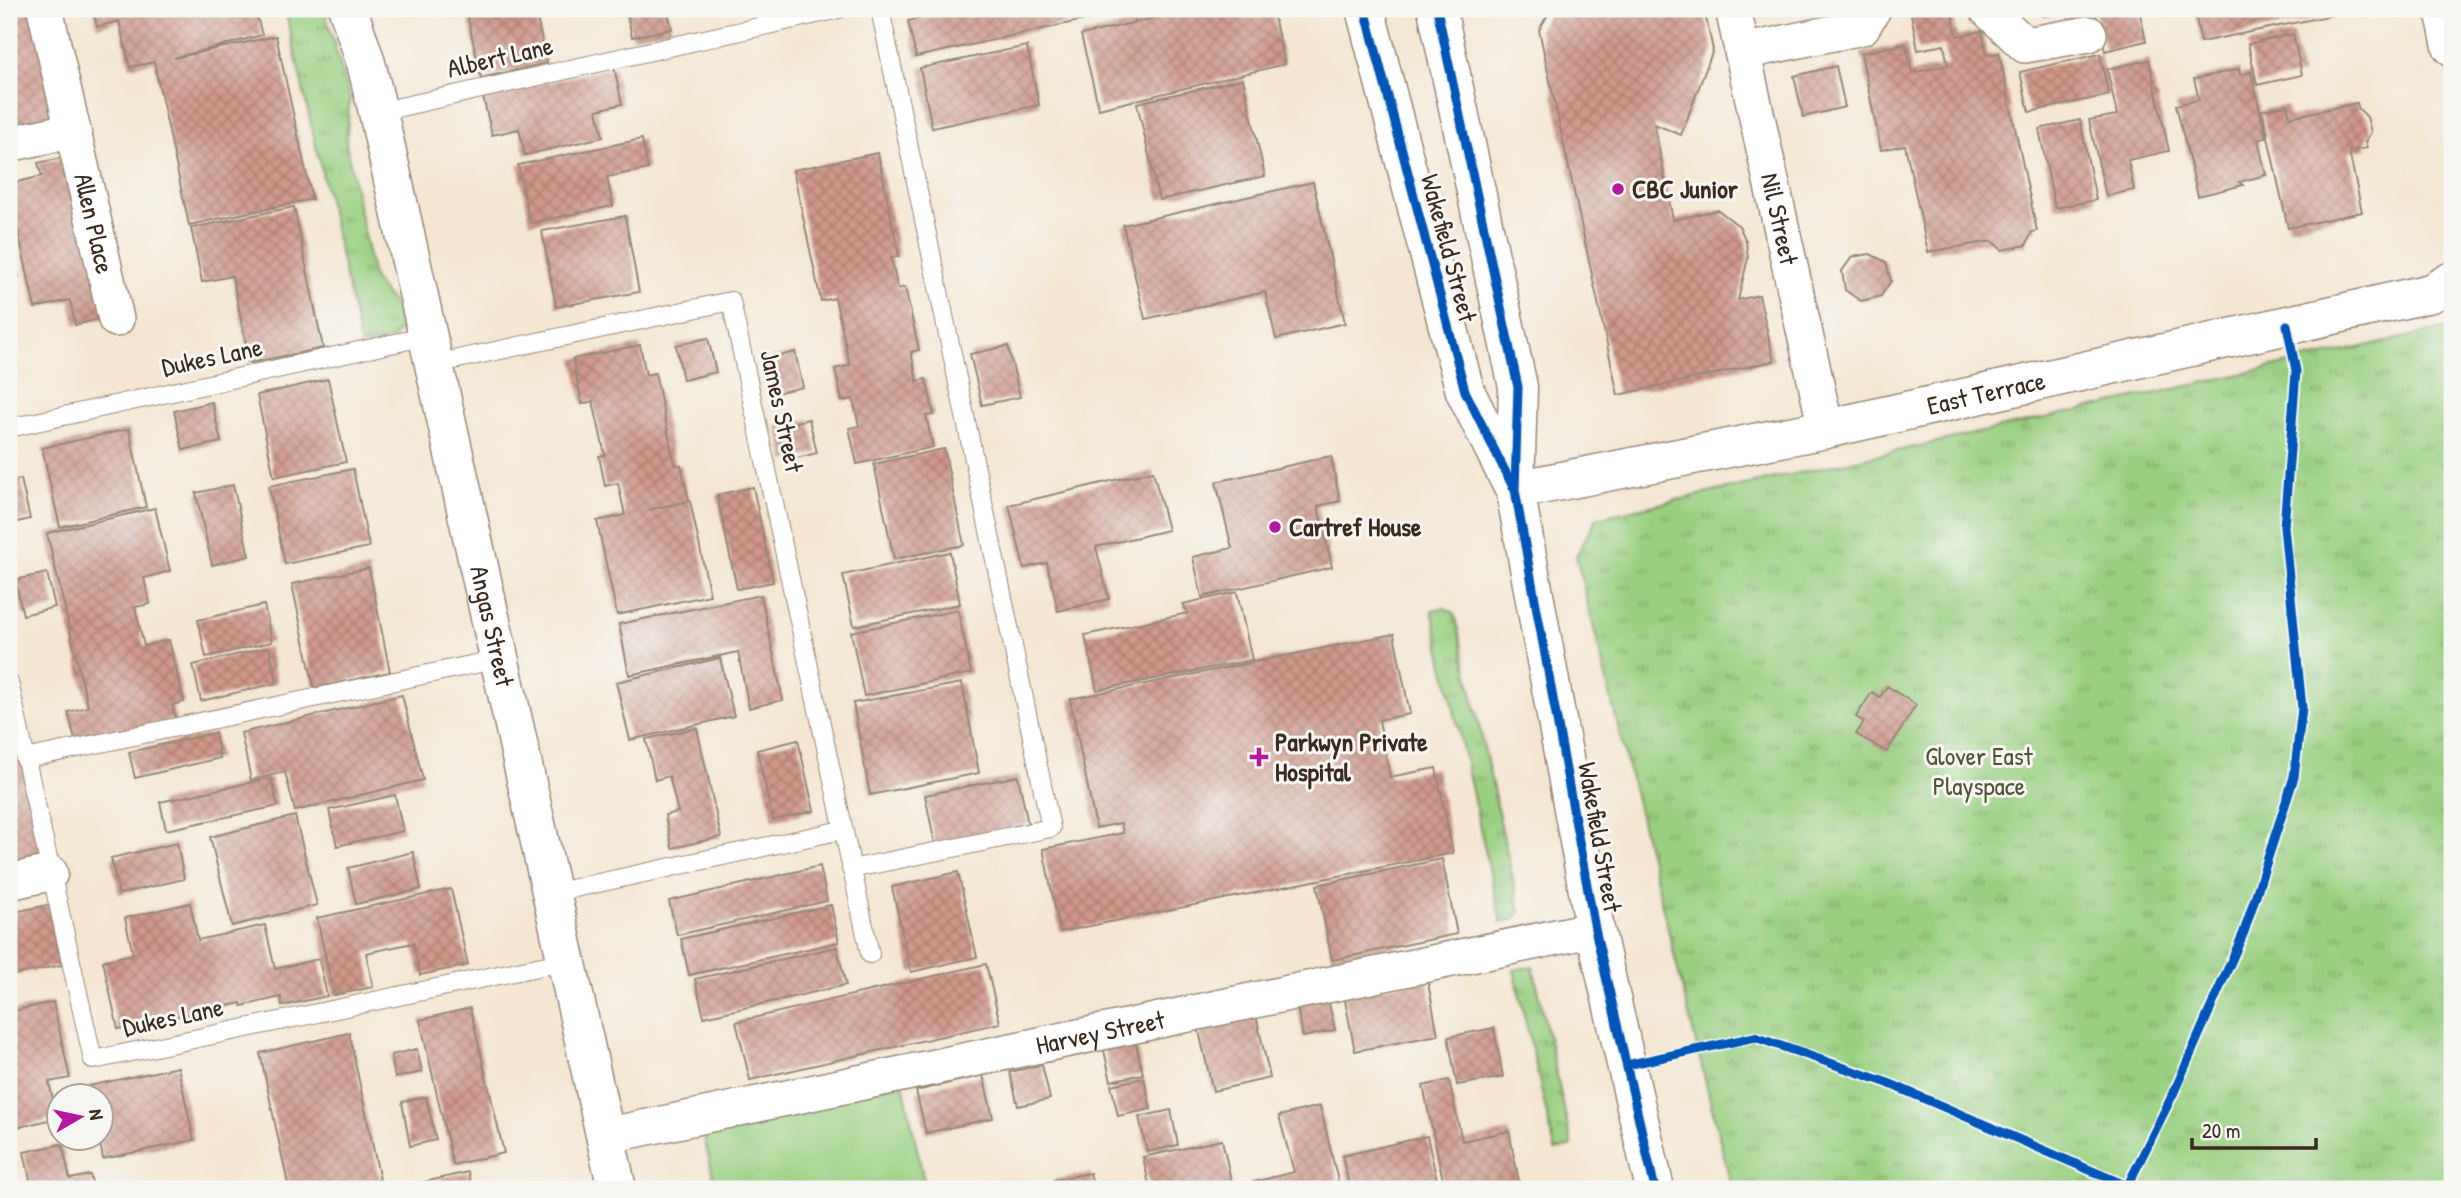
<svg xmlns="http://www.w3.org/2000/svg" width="2461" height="1198" viewBox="0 0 2461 1198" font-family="'Patrick Hand',sans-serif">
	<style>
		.grass { fill: url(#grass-tufts); stroke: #6a7d50; stroke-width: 2 }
		.garden { fill: #9ad081; stroke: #6a7d50; stroke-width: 2 }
		.building { fill: url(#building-cross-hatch) }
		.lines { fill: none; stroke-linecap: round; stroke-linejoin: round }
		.lane-casing { stroke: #988878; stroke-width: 20 }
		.street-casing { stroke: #988878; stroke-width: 38 }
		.secondary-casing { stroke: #988878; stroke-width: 41 }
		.lane { stroke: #fff; stroke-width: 18 }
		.street { stroke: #fff; stroke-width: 35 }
		.secondary { stroke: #fff; stroke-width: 38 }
		.cycleway-casing { stroke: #f6f6f2; stroke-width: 13 }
		.cycleway { stroke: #0057b8; stroke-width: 9 }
		.poi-dot { fill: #b5179e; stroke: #f6f6f2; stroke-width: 2.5 }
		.labels { text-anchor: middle; stroke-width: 6; stroke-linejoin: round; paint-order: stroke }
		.street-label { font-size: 26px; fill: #3b2a1e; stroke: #f6f6f2 }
		.poi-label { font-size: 26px; font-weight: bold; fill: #3b2a1e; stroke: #f6f6f2; text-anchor: start }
		.park-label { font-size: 26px; fill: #535437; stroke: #f6f6f2 }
	</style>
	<defs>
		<pattern id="grass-tufts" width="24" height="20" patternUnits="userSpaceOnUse" patternTransform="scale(1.75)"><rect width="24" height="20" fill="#9ad081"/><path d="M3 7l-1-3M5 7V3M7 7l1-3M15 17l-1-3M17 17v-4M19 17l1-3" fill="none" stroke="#7fa969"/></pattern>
		<pattern id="building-cross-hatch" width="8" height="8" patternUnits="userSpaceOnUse" patternTransform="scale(1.75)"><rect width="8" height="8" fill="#cf988a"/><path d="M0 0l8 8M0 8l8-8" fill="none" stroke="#a97c70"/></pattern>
	</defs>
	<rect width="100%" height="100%" fill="#f6f6f2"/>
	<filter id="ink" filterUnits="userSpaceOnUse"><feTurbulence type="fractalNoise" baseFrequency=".0143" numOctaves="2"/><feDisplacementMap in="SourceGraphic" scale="14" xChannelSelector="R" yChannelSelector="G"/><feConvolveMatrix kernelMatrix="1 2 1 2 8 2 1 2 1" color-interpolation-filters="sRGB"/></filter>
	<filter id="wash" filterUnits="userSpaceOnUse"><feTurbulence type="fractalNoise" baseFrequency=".00686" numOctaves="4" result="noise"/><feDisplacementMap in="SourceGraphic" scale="28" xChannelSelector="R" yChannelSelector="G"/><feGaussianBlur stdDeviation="1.57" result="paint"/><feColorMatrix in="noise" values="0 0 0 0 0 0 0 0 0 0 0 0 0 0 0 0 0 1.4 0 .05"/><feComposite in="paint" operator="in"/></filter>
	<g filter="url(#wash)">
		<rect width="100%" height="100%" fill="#f4e6d1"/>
		<path class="grass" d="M285,9H324L350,98L346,143L373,278L396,308L399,328L393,339L361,346Z
			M2452,327V1189H1732L1576,556L1597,518Z
			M1444,608L1454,613L1459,633L1520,912L1514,920L1501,922L1432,610Z
			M1533,966L1572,1146L1555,1150L1514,970Z"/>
		<path class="garden" d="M903,1083L925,1186L910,1189H716L702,1128Z"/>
		<g id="blocks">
			<path class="building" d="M9,9H38L62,118L9,130Z
				M93,9H255L262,35L174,58L276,36L312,199L189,225L154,62L130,67L119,21L97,27Z
				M466,9H535L547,63L481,78Z
				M626,9H667L672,29L632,37Z
				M964,9H1129V10L916,57L908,21Z
				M1192,9H1272L1285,64L1099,109L1081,35Z
				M1551,9H1704L1713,50L1681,135L1654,124L1673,220L1718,210L1739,226L1746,241L1748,258L1738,300L1759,295L1774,361L1618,395L1539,30Z
				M1910,9H1951L1957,36L1982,31L1987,55L1999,53L2037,231L2032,232L2026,245L2002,250L1992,241L1928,252L1905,145L1881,150L1861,53L1906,44L1912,73L1948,65L1944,45L1918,50Z
				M2042,9H2072V10L2044,16Z
				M2100,9H2139L2146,41L2105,51L2095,10Z
				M2194,9H2332L2333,15L2201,42Z
				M2293,34L2302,75L2257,85L2248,44Z
				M1027,46L1039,105L932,128L920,68Z
				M2100,54L2109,95L2029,112L2020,72Z
				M2149,60L2169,151L2128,160L2134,190L2106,196L2089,120L2117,115L2107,69Z
				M1836,66L1845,107L1803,117L1794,76Z
				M614,67L622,104L597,110L603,137L525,155L519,129L492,135L483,97Z
				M2239,69L2240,75L2251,72L2266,137L2258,140L2266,175L2239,182L2243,185L2198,196L2176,105L2199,100L2194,79Z
				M1243,79L1265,176L1159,200L1137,103Z
				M2357,103L2359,109L2367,117L2371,132L2365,142L2367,148L2349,151L2362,212L2288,228L2262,110L2287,105L2290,117Z
				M2080,120L2096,200L2055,208L2039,129Z
				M642,139L648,169L607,177L613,206L530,223L518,165Z
				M878,153L899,256L891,257L898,289L905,287L919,350L911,352L917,381L926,379L934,415L926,416L933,447L857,464L849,428L859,426L853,399L842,401L835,369L850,365L835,298L821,301L793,170Z
				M71,156L107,317L75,325L70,300L35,308L9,190V184L42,176L38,163Z
				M1313,182L1345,323L1276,339L1265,292L1145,319L1123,225Z
				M294,207L323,348L250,363L232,276L202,282L191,228Z
				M625,216L639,292L556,307L542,231Z
				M9,236L19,277L9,280Z
				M1870,254L1886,262L1891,281L1881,296L1861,301L1845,290L1842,271L1852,257Z
				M708,338L716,372L683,380L676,345Z
				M640,345L646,375L655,373L675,465H681L689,501L648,510L690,501L710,595L617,615L597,521L625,515L618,483L605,486L599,456L605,455L593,401L582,404L573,359Z
				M1008,346L1020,397L982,405L970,354Z
				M795,352L803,387L771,394L763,360Z
				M328,379L346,462L274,477L257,395Z
				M212,402L221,442L183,450L174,411Z
				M809,419L817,453L785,461L777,426Z
				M129,429L146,507L60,527L42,448Z
				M944,449L964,545L894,559L874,464Z
				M1331,456L1340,501L1318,506L1332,567L1202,597L1193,557L1232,548L1216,482Z
				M353,469L369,547L285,564L269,486Z
				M1153,471L1168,530L1096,547L1109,599L1058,611L1047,563L1024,568L1009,505Z
				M21,479L30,519L9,524V482Z
				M233,485L249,556L212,565L196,493Z
				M753,487L773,582L737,589L717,495Z
				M155,508L170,571L144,578L150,604L135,607L144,646L169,640L184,702L172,705L176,719L76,743L68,712L88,707L47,533Z
				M950,552L960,604L854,626L843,575Z
				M369,568L390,672L314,688L292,584Z
				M47,573L55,607L23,615L15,580Z
				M1237,592L1252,660L1097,690L1085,635L1188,613L1183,604Z
				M761,595L783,700L749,708L738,652L629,675L619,624Z
				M264,605L272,642L206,657L198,620Z
				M958,610L971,673L864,696L851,632Z
				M1394,634L1410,714L1379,720L1390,777L1436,768L1453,853L1060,932L1043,849L1123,833L1121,823L1096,828L1070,699Z
				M269,647L277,683L201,701L193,665Z
				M720,658L734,716L630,740L616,682Z
				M962,683L979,773L870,795L853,703Z
				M1887,686L1916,705L1887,752L1856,734L1864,722L1856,717L1872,692L1880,697Z
				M402,695L423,780L295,811L285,772L251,780L241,733Z
				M697,728L721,837L672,848L665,815L678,812L669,776L655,780L646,739Z
				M215,733L220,758L135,778L129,752Z
				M798,740L814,811L773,820L757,750Z
				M23,756L45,856L9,864V759Z
				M1018,776L1028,824L935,844L925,795Z
				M271,778L278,806L166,830L160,802Z
				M395,795L403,831L337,846L329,810Z
				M295,816L317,905L232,926L210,837Z
				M177,843L184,879L119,894L111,858Z
				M413,852L421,889L356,904L348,868Z
				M1442,859L1457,934L1332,960L1317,885Z
				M820,866L827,901L677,935L669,901Z
				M958,872L977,957L911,972L892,887Z
				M451,889L468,965L420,975L413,943L366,953L373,987L334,995L317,918Z
				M190,903L198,940L265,925L275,969L319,959L327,996L282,1006L281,997L242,1006L241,1003L118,1029L103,961L133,954L125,918Z
				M49,905L62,965L9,976V913Z
				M831,905L839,942L689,975L681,939Z
				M837,947L846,985L704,1017L695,979Z
				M986,964L1000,1023L750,1080L736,1022Z
				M1427,978L1438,1035L1355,1051L1344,995Z
				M1327,995L1335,1030L1303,1037L1296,1002Z
				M53,1002L70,1078L49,1082L57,1118L19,1127L12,1090L9,1091V1043L14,1042L9,1012Z
				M470,1008L504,1153L453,1165L420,1020Z
				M1255,1011L1270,1078L1213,1091L1197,1023Z
				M1494,1028L1503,1077L1457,1085L1448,1037Z
				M349,1033L380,1180L338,1189H289L260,1053Z
				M1135,1040L1143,1074L1111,1081L1103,1046Z
				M417,1049L422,1072L395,1078L391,1055Z
				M1042,1065L1050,1099L1018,1106L1010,1072Z
				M178,1067L194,1140L103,1159L99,1138H102V1096H91L89,1086Z
				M983,1075L993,1118L926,1133L916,1091Z
				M1144,1078L1151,1109L1118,1116L1111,1085Z
				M1449,1080L1462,1141L1509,1131L1519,1182L1483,1189H1445L1423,1086Z
				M426,1097L436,1140L410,1146L402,1102Z
				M1320,1106L1340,1189H1252L1250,1183L1294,1172L1279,1116Z
				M1171,1110L1178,1145L1147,1152L1139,1117Z
				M1427,1136L1439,1189H1350L1342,1156Z
				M1222,1140L1233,1189H1150L1143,1157Z
				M62,1144L70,1179L90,1175L94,1189H32L24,1152Z
				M468,1172L472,1189H397V1188Z
				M1090,1173L1094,1189H1056L1054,1180Z"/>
		</g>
	</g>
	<g filter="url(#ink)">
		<use href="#blocks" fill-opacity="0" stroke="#988878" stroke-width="2"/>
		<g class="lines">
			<defs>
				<path id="lane" d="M378,112L839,9
					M434,364L731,301L870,954
					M9,428L427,336
					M9,683L93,1060L566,961
					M25,759L499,659
					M851,869L1051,828L880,9
					M552,893L842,830"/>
				<g id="street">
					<path id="s1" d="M45,9L116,319"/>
					<path id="s2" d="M1733,9L1826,429"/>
					<path d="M1987,9L2025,45L2089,34"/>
					<path d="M1742,52L1862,27L1873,9"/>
					<path d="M9,144L73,130"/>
					<path d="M9,882L50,873"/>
					<path id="s3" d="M605,1136L1595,929"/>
				</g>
				<g id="secondary">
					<path id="s4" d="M348,9L366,63L378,112L617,1189"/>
					<path d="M1365,9L1465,391L1512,485"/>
					<path d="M1437,9L1518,387L1515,490L1595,929L1655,1189"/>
					<path d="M2444,9L2452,46"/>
					<path id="s5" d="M1515,490L1826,429L2431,293L2452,281"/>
				</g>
			</defs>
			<use href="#lane" class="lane-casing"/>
			<use href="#street" class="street-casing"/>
			<use href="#secondary" class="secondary-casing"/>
			<use href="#lane" class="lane"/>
			<use href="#street" class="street"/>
			<use href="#secondary" class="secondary"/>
			<defs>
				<path id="cycleway" d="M1365,9L1465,391L1513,487
					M1437,9L1518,387L1515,490L1595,929L1655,1189
					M1627,1065L1755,1037L1888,1083L2127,1186
					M2126,1189L2174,1092L2244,932L2294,777L2302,708L2284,527L2296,371L2287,325"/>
			</defs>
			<use href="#cycleway" class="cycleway-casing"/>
			<use href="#cycleway" class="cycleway"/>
		</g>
	</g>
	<g class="poi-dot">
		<circle cx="1618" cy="189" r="7"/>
		<circle cx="1275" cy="527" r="7"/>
		<path d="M1255.5 746.5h7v7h7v7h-7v7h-7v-7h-7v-7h7z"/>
	</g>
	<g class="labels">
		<g class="street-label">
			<text transform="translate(500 57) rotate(-13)" y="9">Albert Lane</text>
			<text dy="9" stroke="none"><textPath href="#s2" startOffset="215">Nil Street</textPath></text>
			<text dy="9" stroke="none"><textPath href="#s1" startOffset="220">Allen Place</textPath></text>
			<text transform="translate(1449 248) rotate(75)" y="9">Wakefield Street</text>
			<text transform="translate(212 357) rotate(-12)" y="9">Dukes Lane</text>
			<text dy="9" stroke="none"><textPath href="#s5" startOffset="481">East Terrace</textPath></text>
			<text transform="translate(782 411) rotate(78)" y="9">James Street</text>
			<text dy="9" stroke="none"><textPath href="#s4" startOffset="634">Angas Street</textPath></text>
			<text transform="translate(1600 837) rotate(80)" y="9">Wakefield Street</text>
			<text transform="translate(173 1017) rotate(-12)" y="9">Dukes Lane</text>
			<text dy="9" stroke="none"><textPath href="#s3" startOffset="506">Harvey Street</textPath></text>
		</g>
		<g class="poi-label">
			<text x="1632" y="198">CBC Junior</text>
			<text x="1289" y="536">Cartref House</text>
			<text x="1275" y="751">Parkwyn Private<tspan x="1275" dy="30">Hospital</tspan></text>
		</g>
		<g class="park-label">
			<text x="1979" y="765">Glover East<tspan x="1979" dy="30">Playspace</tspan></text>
		</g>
	</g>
	<rect width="2461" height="1198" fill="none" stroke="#f6f6f2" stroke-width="35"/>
	<g transform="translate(80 1117) rotate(81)"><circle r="33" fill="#f6f6f2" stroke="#aba49d" stroke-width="2"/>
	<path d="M0-5L12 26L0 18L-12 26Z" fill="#b5179e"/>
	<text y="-10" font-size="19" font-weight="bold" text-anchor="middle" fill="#3b2a1e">N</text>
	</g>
	<path d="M2192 1138v10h124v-10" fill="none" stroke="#3b2a1e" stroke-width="3.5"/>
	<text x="2202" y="1138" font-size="21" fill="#3b2a1e" stroke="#f6f6f2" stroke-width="5" paint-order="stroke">20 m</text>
</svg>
